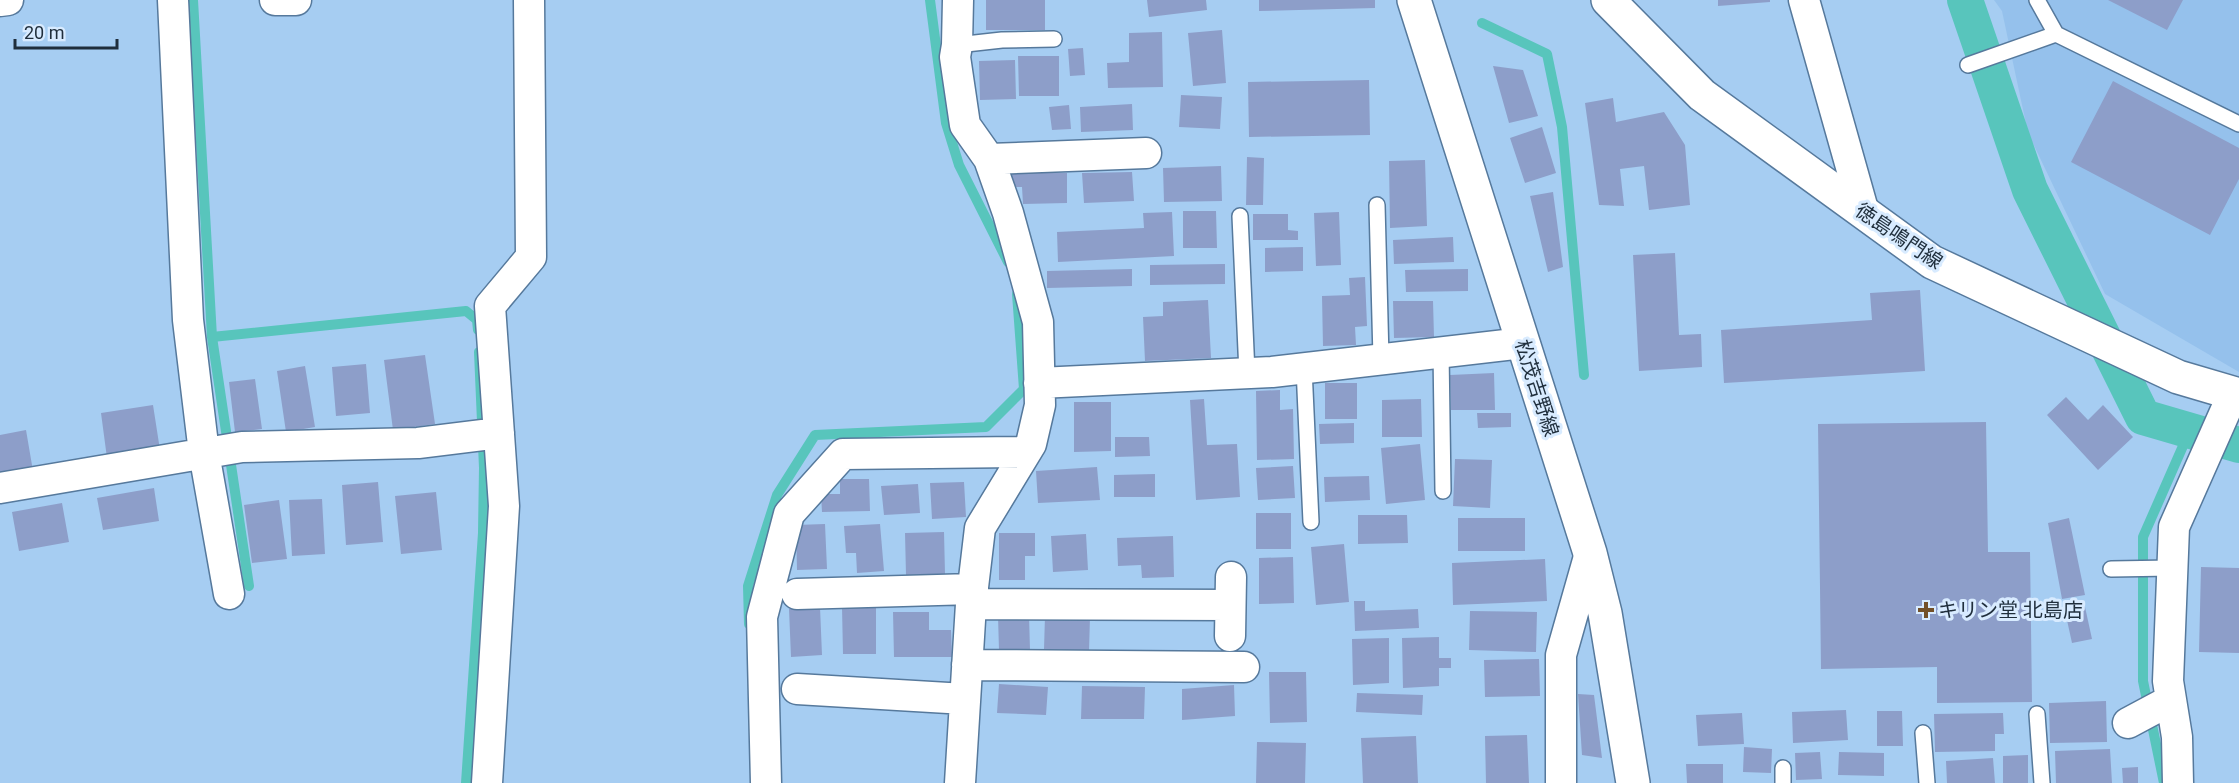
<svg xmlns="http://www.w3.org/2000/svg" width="2239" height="783" viewBox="0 0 2239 783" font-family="Roboto,'Noto Sans JP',sans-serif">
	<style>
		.built { fill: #95c1ec }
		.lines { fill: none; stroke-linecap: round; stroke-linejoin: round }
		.stream { stroke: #58c5bc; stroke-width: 10 }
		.canal { stroke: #58c5bc; stroke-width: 36 }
		.building { fill: #8d9ec9 }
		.lane-casing { stroke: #56799c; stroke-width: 18 }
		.street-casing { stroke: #56799c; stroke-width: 33 }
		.primary-casing { stroke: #56799c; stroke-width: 36 }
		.lane { stroke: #fff; stroke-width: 15 }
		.street { stroke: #fff; stroke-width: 30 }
		.primary { stroke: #fff; stroke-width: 33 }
		.poi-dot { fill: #725028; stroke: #d8ebff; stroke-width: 2 }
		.labels { text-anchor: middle; stroke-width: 6; stroke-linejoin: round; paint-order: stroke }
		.street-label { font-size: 20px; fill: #1f2e3c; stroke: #d8ebff }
		.poi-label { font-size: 20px; fill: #1f2e3c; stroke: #d8ebff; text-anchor: start }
	</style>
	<rect width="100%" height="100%" fill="#a6cdf2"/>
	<path class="built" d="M1994,0H2239V372L2105,294L2028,133L2002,11Z"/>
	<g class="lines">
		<path class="stream" d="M193,0L212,337L249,586
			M930,0L946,123L959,165L1008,262
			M1482,23L1547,54L1562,127L1584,375
			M212,337L466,311L477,320L478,330
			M749,624L748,586L777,495L815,435L986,427L1024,389L1017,294
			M466,783L483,533L484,468L479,352
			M2164,783L2143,681V537L2190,430"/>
		<path class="canal" d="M1965,0L2030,190L2143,417L2239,445"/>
	</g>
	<path class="building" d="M986,0H1045V30H986Z
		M1147,0H1206L1207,10L1149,17Z
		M1259,0H1375V8L1259,11Z
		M1718,0H1770V2L1718,6Z
		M2108,0H2183L2167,30Z
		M1222,30L1226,83L1193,86L1188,33Z
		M1162,32L1163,87L1108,88L1107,63L1129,62V33Z
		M1083,48L1085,75L1070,76L1068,49Z
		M1018,56H1059V96H1019Z
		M1015,60L1016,99L980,100L979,61Z
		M1493,66L1523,70L1538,116L1509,123Z
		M1369,80L1370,135L1249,137L1248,82Z
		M2113,81L2239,148V179L2210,235L2071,162Z
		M1181,95L1222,97L1220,129L1179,127Z
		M1613,98L1616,122L1664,112L1685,145L1690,205L1649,210L1644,166L1620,169L1624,206L1599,205L1585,103Z
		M1132,104L1133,130L1081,132L1080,107Z
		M1069,105L1071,129L1052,130L1049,107Z
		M1542,127L1556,173L1525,183L1510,138Z
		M1247,157L1264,158L1263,205H1246Z
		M1425,160L1427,226L1390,228L1389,161Z
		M1221,166L1222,201L1164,202L1163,168Z
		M1132,172L1134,201L1084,203L1082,173Z
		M1011,173H1067V203L1023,204L1022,187H1010Z
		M1553,192L1563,267L1548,272L1530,196Z
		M1183,211H1216L1217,248H1183Z
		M1172,212L1174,256L1058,262L1057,232L1144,228L1143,213Z
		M1339,212L1341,265L1316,266L1314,213Z
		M1253,214H1288V230L1298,231V240H1253Z
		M1453,237L1454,262L1394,264L1393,240Z
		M1303,247V271L1265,272V248Z
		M1675,253L1679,335L1701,334L1702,367L1639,371L1633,255Z
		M1225,264V284L1150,285V265Z
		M1132,269V286L1047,288V271Z
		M1468,269V291L1406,292L1405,270Z
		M1365,277L1367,326L1355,327L1356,345L1323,346L1322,296L1350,295L1349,278Z
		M1920,290L1925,371L1724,383L1721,330L1872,320L1870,293Z
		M1208,300L1211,358L1145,361L1143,317L1163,316V302Z
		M1393,301H1433L1434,337L1394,338Z
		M425,355L435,424L393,430L384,360Z
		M366,364L370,413L336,416L332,367Z
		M305,366L315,427L286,432L277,371Z
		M1494,373L1495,410H1451L1450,375Z
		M255,379L262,429L235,432L229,382Z
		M1325,383H1357V419H1325Z
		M1280,390V410L1293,409L1294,459L1257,460L1256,391Z
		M2066,397L2088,420L2103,405L2133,437L2098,470L2047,415Z
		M1204,399L1207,445L1237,444L1240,497L1196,500L1190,400Z
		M1421,399L1422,437H1382V400Z
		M1074,402H1111V451L1074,452Z
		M153,405L160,450L107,458L101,413Z
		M1477,413H1511V427L1478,428Z
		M1986,422L1988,552H2030L2032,702L1937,703V667L1821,669L1818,424Z
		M1354,423V443L1320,444L1319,424Z
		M26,430L33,471L0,477V435Z
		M1115,437H1149L1150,456L1115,457Z
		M1420,444L1425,500L1386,504L1381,448Z
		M1455,459L1492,460L1490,508L1453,506Z
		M1293,466L1295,498L1258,500L1256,468Z
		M1097,467L1100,500L1038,503L1036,471Z
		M1155,474V497H1114V475Z
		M1369,476L1370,500L1325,502L1324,477Z
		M840,479H869L870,511L822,512L821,494H840Z
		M378,482L383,542L346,545L342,485Z
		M964,482L966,517L932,519L930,483Z
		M918,484L920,513L884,515L881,486Z
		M154,488L159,521L103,530L97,498Z
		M436,492L442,550L401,554L395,496Z
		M322,499L325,554L292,556L289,500Z
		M279,500L287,559L252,563L244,505Z
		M62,503L69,542L19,551L12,512Z
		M1256,513H1291V549H1256Z
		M1358,515H1407L1408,543L1358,544Z
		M1458,518H1525V551H1458Z
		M2069,518L2085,595L2062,599L2048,523Z
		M825,524L827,569L797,570L796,525Z
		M880,524L884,571L857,573L856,553H846L844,526Z
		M944,532L945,574L906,575L905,533Z
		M999,533H1035V556H1025V580H999Z
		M1086,534L1088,570L1053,572L1051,536Z
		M1173,536L1174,577L1142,578L1141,565L1118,566L1117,538Z
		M1344,544L1349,602L1316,605L1311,547Z
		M1293,557L1294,603L1259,604V558Z
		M1545,559L1547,601L1453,605L1452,563Z
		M2201,567L2239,568V653L2199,652Z
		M1354,601H1365V611L1418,609L1419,628L1355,631Z
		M820,607L822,655L791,657L789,609Z
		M842,607H876V654H843Z
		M2085,607L2092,639L2072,643L2065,611Z
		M1470,611L1537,612L1536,652L1469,650Z
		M893,612H929V630H951L952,657H894Z
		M1029,615L1030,650H999L998,616Z
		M1045,616L1090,617L1089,651L1044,649Z
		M1439,637V658H1451V668H1439V686L1403,688L1402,638Z
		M1389,638V683L1353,685L1352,639Z
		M1539,659L1540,696L1485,697L1484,660Z
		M1269,672H1306L1307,722L1270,723Z
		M999,684L1048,687L1046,715L997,713Z
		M1234,685L1235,716L1182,720V689Z
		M1082,686L1145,687L1144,719H1081Z
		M1357,693L1423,695L1422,715L1356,712Z
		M1578,694L1594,695L1602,758L1582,755Z
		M2106,701L2107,742L2050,743L2049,703Z
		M1846,710L1848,740L1793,743L1792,712Z
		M1877,711H1902L1903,746H1877Z
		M1742,713L1744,744L1698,746L1696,715Z
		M2003,713L2004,734H1995V751L1935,752L1934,714Z
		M1527,735L1529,783H1486L1485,736Z
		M1416,736L1418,783H1363L1361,738Z
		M1257,742L1306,743L1305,783H1256Z
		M1744,747L1772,749L1771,773L1743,772Z
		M2110,749L2112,783H2056L2055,751Z
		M1820,752L1822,779L1796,780L1795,753Z
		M1839,752L1884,753V776L1838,775Z
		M2028,755V783H2003V756Z
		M1993,758L1995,783H1947L1946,761Z
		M1686,764H1723V783H1687Z
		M2138,767V783H2123L2122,768Z"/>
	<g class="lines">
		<defs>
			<path id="lane" d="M2037,0L2056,34L2239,124
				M957,45L1002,40L1054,39
				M1968,65L2056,34
				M1377,205L1381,358
				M1240,216L1247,373
				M1441,351L1443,491
				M1304,368L1311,522
				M2111,569L2172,568
				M2037,714L2042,783
				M1923,733L1927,783
				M1783,768V783"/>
			<path id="street" d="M173,0L188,320L204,453L229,594
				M275,0H296
				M958,0L957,45L955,57L965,125L989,159L1008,213L1038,322L1040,405L1031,444L980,528L971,604L960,783
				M1804,0L1864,213
				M0,1L8,0
				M989,159L1146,153
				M1039,383L1272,372L1523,343
				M0,488L242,447L418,443L499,433
				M797,594L973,589
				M971,604L1230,605
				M1230,636L1231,577
				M967,665L1244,667
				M797,689L965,699
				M2128,723L2171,700
				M487,783L504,506L490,306L531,257L529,0
				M766,783L762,617L789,514L843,454L1025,452
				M1561,783V655L1590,553
				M2178,783L2177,737L2168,681L2174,527L2233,394"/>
			<path id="primary" d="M1414,0L1590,553L1605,613L1633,783
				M1608,0L1702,95L1932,262L2178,377L2239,395"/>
		</defs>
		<use href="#lane" class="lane-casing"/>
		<use href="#street" class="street-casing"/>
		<use href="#primary" class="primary-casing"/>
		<use href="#lane" class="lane"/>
		<use href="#street" class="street"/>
		<use href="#primary" class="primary"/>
	</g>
	<path class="poi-dot" d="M1923 601h6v6h6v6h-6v6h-6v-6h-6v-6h6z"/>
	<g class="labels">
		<g class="street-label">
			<text transform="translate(1899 236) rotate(34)" y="7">徳島鳴門線</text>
			<text transform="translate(1537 388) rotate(72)" y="7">松茂吉野線</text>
		</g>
		<g class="poi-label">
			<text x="1938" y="617">キリン堂 北島店</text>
		</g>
	</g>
	<path d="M15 39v9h102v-9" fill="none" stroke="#1f2e3c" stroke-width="3"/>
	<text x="24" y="39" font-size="18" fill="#1f2e3c" stroke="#d8ebff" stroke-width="4.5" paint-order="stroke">20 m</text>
</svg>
